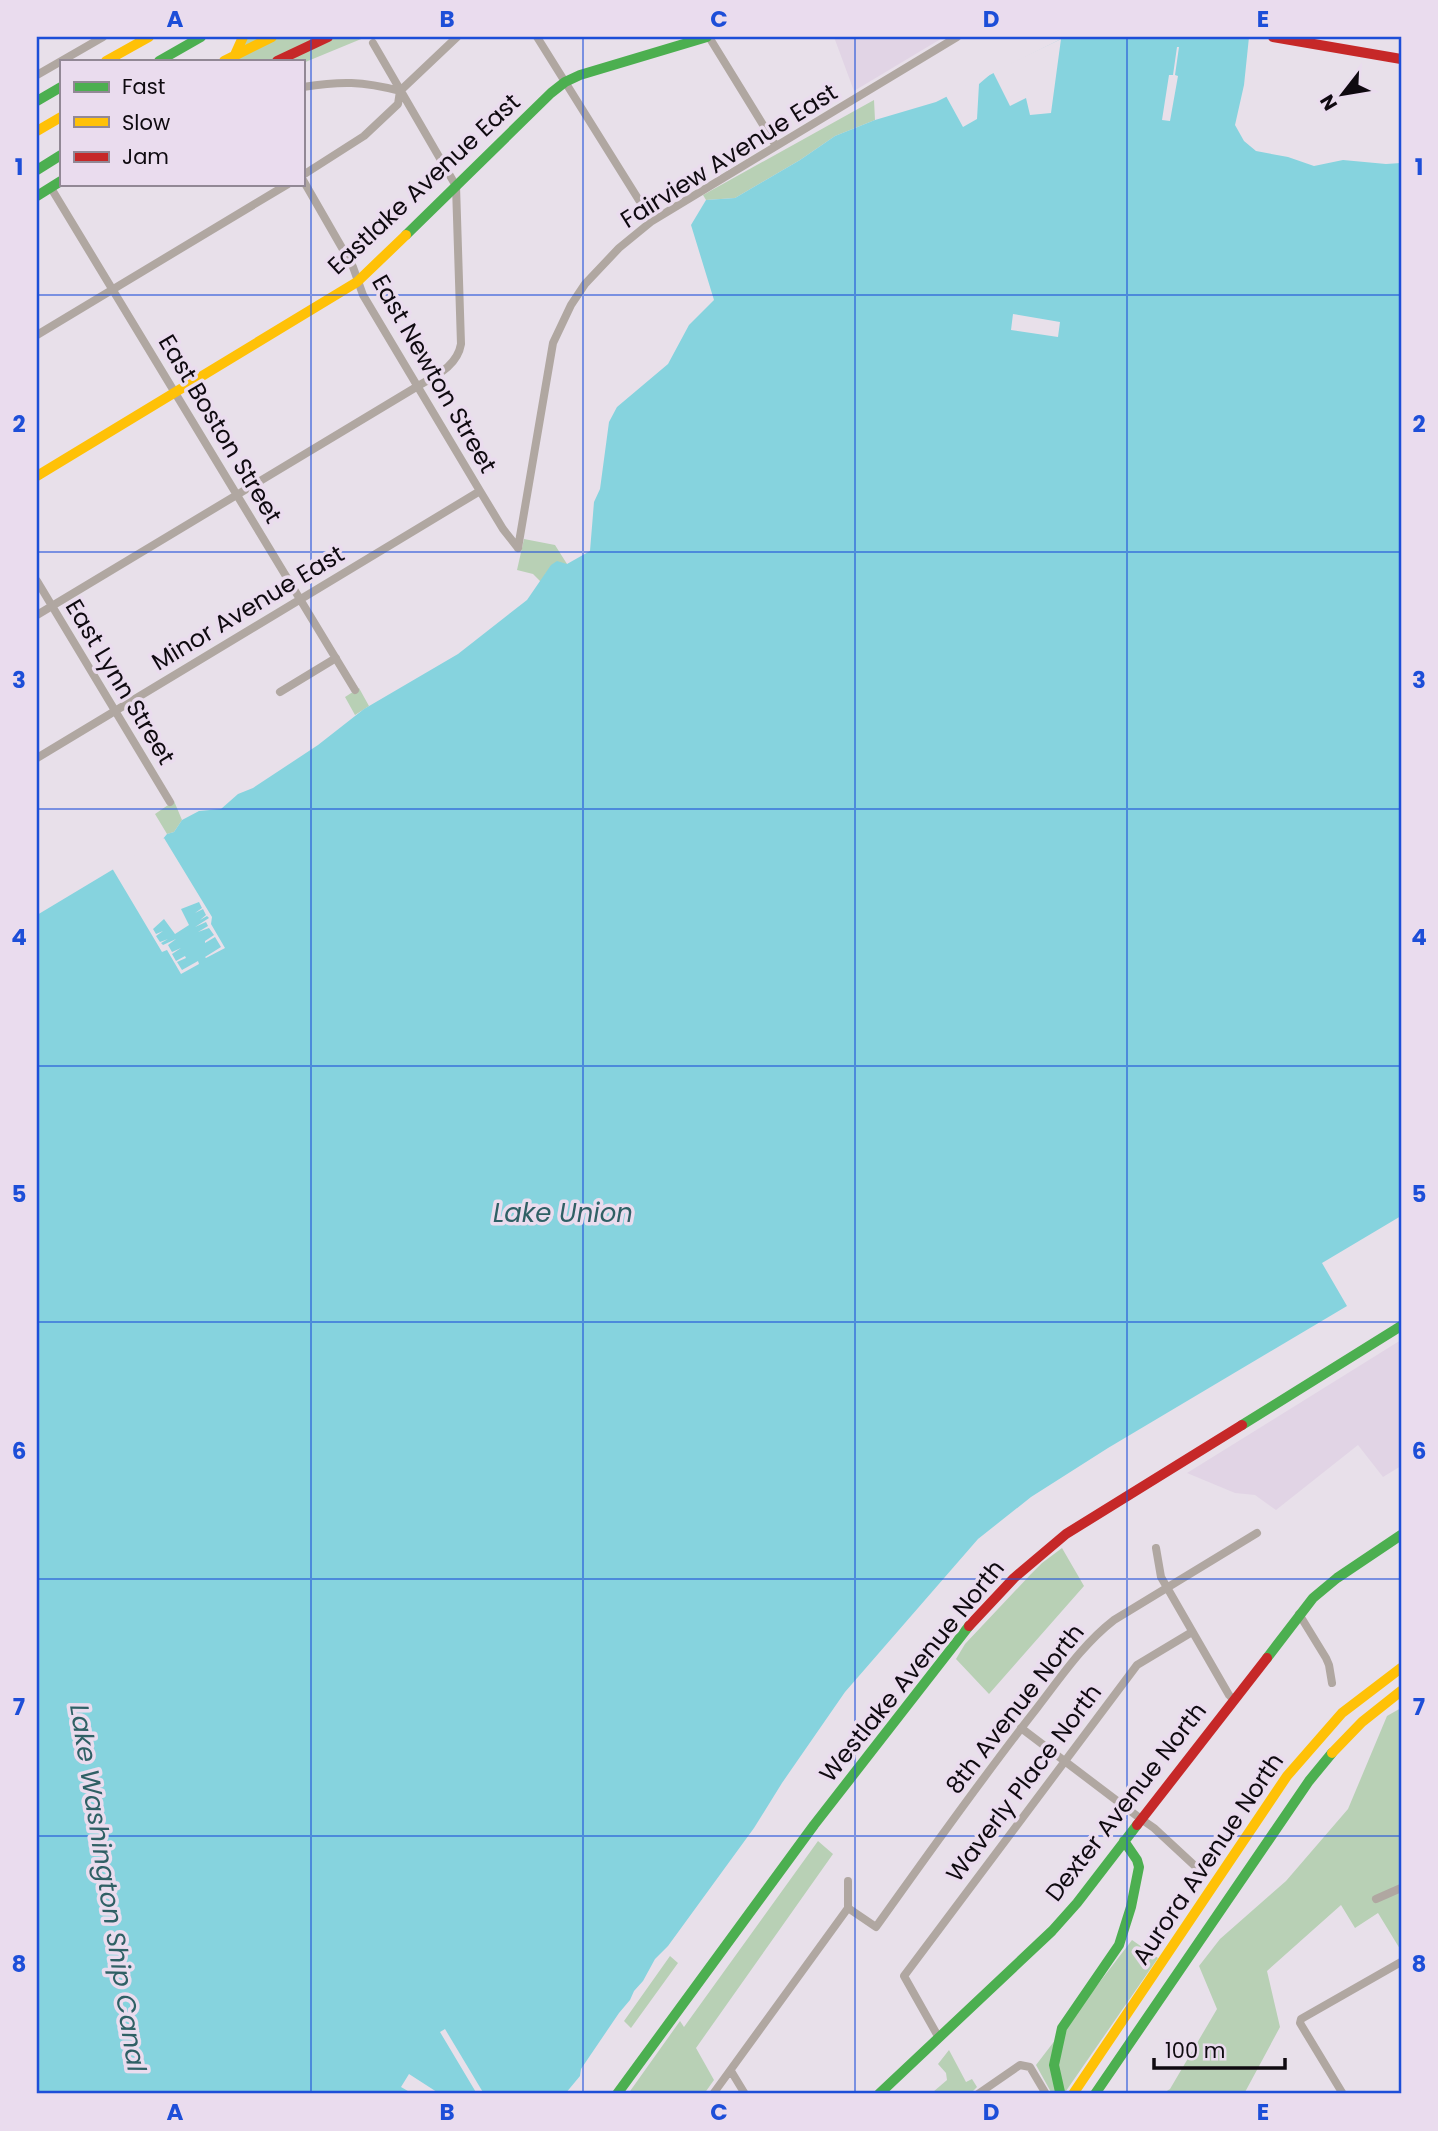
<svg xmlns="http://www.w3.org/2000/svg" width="1438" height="2131" viewBox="0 0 1438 2131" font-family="Poppins,sans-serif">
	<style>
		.built { fill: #e1d4e5 }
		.green { fill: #b8d0b5 }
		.water { fill: #86d3de }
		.pier { fill: #e8e0ea }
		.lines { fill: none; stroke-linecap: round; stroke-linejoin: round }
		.street { stroke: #b0a7a1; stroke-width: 8 }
		.fast { stroke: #4caf50; stroke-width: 10 }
		.slow { stroke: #ffc107; stroke-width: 10 }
		.jam { stroke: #c62828; stroke-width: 10 }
		.grid { fill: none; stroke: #1d4ed8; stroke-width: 2; stroke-opacity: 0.55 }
		.labels { text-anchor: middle; stroke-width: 7; stroke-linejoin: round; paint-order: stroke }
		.street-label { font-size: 24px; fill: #0f0a10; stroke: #eadcee }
		.water-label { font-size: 26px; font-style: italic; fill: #2f6065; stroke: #eadcee }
		.neatline { fill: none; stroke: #1d4ed8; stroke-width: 2.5 }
		.grid-label { font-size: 23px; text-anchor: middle; font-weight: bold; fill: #1d4ed8 }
	</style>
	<rect width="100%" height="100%" fill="#e8e0ea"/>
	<path class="built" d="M834,37H944L854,91Z
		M1401,1340V1466L1383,1477L1358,1445L1276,1510L1255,1495L1235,1493L1187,1473Z"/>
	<path class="green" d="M242,37H366L303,63V61H233Z
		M874,100L875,120L835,136L800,160L735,198L706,200L703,195Z
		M524,539L555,545L567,564L546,573L541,582L533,574L517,570Z
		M359,688L369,706L355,715L345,697Z
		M174,801L182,820L174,832L167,834L155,814Z
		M1062,1548L1084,1586L989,1694L956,1659L965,1644L1031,1574L1042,1563Z
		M1401,1708V1948L1400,1949L1378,1913L1355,1928L1341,1905L1267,1971L1280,2027L1244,2094H1162L1170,2089L1217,2009L1199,1966L1220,1939L1286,1881L1348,1809L1387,1716Z
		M818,1841L833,1854L696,2048L714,2080L704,2094H628L680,2021L684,2027Z
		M1132,1940L1158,1958L1066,2091L1062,2094H1052L1036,2065Z
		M670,1956L678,1963L631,2028L624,2021Z
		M949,2050L966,2082L972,2079L977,2087L970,2094H934L933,2092L947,2080L946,2073L938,2064Z"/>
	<path class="water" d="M1070,37H1249L1244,85L1235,125L1244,141L1256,151L1288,157L1314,166L1343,160L1386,164L1401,163V1216L1322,1263L1347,1306L1108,1448L1031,1497L978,1539L845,1692L782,1783L754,1828L668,1946L655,1959L643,1981L634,1991L630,2000L619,2013L581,2069L580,2076L565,2094H37V915L162,840L167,834L174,832L182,820L199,811L221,809L238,794L253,788L318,745L364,709L458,654L527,600L551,565L557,561L567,564L590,551L594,502L600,489L609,422L617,407L668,364L689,325L714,300L691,225L706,200L735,198L800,160L835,136L875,120L936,102L1061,39Z"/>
	<path class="pier" d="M1061,39L1051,113L1030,115L1026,98L1010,106L993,72L979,84L977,119L963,127L946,96L993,72Z
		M1177,47H1179L1175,75L1178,76L1170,121L1162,120L1169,75H1173Z
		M1013,314L1060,322L1058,337L1011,330Z
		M164,838L212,917L211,924L225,948L206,958L205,957L221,947L215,937L205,943V941L214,935L209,928L198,932L208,926L206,922L195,927L209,918L207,916L200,920L206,915L203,909L195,913L202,908L199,902L181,909L189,925L175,934L164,919L153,929L156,934L163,931L156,936L160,942L168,939L161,943L163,945L176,939L168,945L172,952L181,948L172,954L176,961L185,956L186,958L177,962L182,970L198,961L199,964L181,974L167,950L162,952L112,868Z
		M445,2029L484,2094H477L440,2032Z
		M409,2074L440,2094H413L401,2087Z"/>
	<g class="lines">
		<path class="street" d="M537,37L652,221
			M709,37L776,146
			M37,75L103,37
			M303,87C341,81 362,81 400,91
			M303,175L364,136L398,104L400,91L457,37
			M303,180L353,267L363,295L480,491L503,529L518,548
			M51,188L355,690
			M37,335L288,184
			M518,548L553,343L571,305L585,284L619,248L652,221L957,37
			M37,581L170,802
			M37,615L413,389C432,377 457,368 461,344L456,186L373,43
			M280,692L336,658
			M37,758L480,491
			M1156,1548L1161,1577L1229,1695L1233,1699
			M1299,1614L1326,1658L1329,1665L1332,1683
			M1021,1728L1141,1819L1154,1828L1195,1866
			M848,1881V1908
			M1376,1899L1401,1888
			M848,1908L876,1927C929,1853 981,1779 1037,1708C1061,1677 1083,1644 1114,1620L1257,1533
			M939,2038L904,1976L1137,1665L1192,1632
			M731,2071L745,2094
			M713,2094L848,1908
			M978,2094L1020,2065L1030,2067L1046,2094
			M1343,2094L1300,2023L1301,2019L1401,1962"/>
		<path class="fast" d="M159,61L201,37
			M37,101L61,87
			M37,170L61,155
			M37,196L61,181
			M406,235L551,93L565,82L580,75L707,37
			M1242,1425L1401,1326
			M1267,1658L1313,1598L1337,1578L1401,1535
			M1060,2092L1054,2065L1062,2028L1119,1945L1131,1907L1139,1867L1137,1860L1124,1841
			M617,2094L814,1825L969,1626
			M879,2094L1052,1931L1077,1903L1137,1825
			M1095,2094L1309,1781L1332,1753"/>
		<path class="slow" d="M234,57L243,37
			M106,61L149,37
			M224,61L272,37
			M37,131L61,117
			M37,476L357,282L406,235
			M1332,1753L1362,1722L1401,1691
			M1073,2094L1287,1776L1342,1713L1401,1668"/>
		<path class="jam" d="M1273,37L1401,59
			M277,61L328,37
			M969,1626L1014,1578L1066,1534L1242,1425
			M1137,1825L1267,1658"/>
	</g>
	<path class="grid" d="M311,37V2094M583,37V2094M855,37V2094M1127,37V2094M37,295H1401M37,552H1401M37,809H1401M37,1066H1401M37,1322H1401M37,1579H1401M37,1836H1401"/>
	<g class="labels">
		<g class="street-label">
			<text transform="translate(729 156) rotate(-32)" y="8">Fairview Avenue East</text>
			<text transform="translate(424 184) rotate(-43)" y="8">Eastlake Avenue East</text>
			<text transform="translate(434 374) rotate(60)" y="8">East Newton Street</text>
			<text transform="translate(220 429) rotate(59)" y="8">East Boston Street</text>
			<text transform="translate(248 608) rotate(-31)" y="8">Minor Avenue East</text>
			<text transform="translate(120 682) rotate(59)" y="8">East Lynn Street</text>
			<text transform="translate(912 1671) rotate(-51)" y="8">Westlake Avenue North</text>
			<text transform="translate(1015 1709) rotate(-52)" y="8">8th Avenue North</text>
			<text transform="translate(1024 1783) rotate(-53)" y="8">Waverly Place North</text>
			<text transform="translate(1126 1802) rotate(-52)" y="8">Dexter Avenue North</text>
			<text transform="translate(1208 1859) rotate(-56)" y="8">Aurora Avenue North</text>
		</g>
		<g class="water-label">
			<text x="563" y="1222">Lake Union</text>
			<text transform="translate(108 1888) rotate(81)" y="9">Lake Washington Ship Canal</text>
		</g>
	</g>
	<rect width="1438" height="2131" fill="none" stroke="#eadcee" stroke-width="77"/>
	<rect x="60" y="60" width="245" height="126" fill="#eadcee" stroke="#928895" stroke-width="2"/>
	<rect x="74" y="82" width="35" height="10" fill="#4caf50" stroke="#928895" stroke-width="2"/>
	<text x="122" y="94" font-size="21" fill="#0f0a10">Fast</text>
	<rect x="74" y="117" width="35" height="10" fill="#ffc107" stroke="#928895" stroke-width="2"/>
	<text x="122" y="130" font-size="21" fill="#0f0a10">Slow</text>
	<rect x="74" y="152" width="35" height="10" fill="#c62828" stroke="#928895" stroke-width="2"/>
	<text x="122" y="164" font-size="21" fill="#0f0a10">Jam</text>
	<g transform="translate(1343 94) rotate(239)" stroke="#eadcee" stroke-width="5" paint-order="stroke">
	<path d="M0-5L12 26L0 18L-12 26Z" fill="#0f0a10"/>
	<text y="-10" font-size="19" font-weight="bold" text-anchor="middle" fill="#0f0a10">N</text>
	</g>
	<path d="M1154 2058v10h131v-10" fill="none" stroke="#0f0a10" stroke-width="3.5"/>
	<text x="1165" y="2058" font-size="21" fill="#0f0a10" stroke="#eadcee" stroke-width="5" paint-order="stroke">100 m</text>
	<rect x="38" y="38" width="1362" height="2054" class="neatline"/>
	<g class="grid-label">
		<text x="175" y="27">A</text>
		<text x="447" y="27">B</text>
		<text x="719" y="27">C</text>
		<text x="991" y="27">D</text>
		<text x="1263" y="27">E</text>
		<text x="19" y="175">1</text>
		<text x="1419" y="175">1</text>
		<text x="19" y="432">2</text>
		<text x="1419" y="432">2</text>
		<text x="19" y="688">3</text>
		<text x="1419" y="688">3</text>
		<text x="19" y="945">4</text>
		<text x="1419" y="945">4</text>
		<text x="19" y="1202">5</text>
		<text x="1419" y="1202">5</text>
		<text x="19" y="1459">6</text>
		<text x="1419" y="1459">6</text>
		<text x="19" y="1715">7</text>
		<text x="1419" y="1715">7</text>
		<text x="19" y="1972">8</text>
		<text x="1419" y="1972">8</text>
		<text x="175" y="2120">A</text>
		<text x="447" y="2120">B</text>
		<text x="719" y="2120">C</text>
		<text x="991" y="2120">D</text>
		<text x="1263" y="2120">E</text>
	</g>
</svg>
